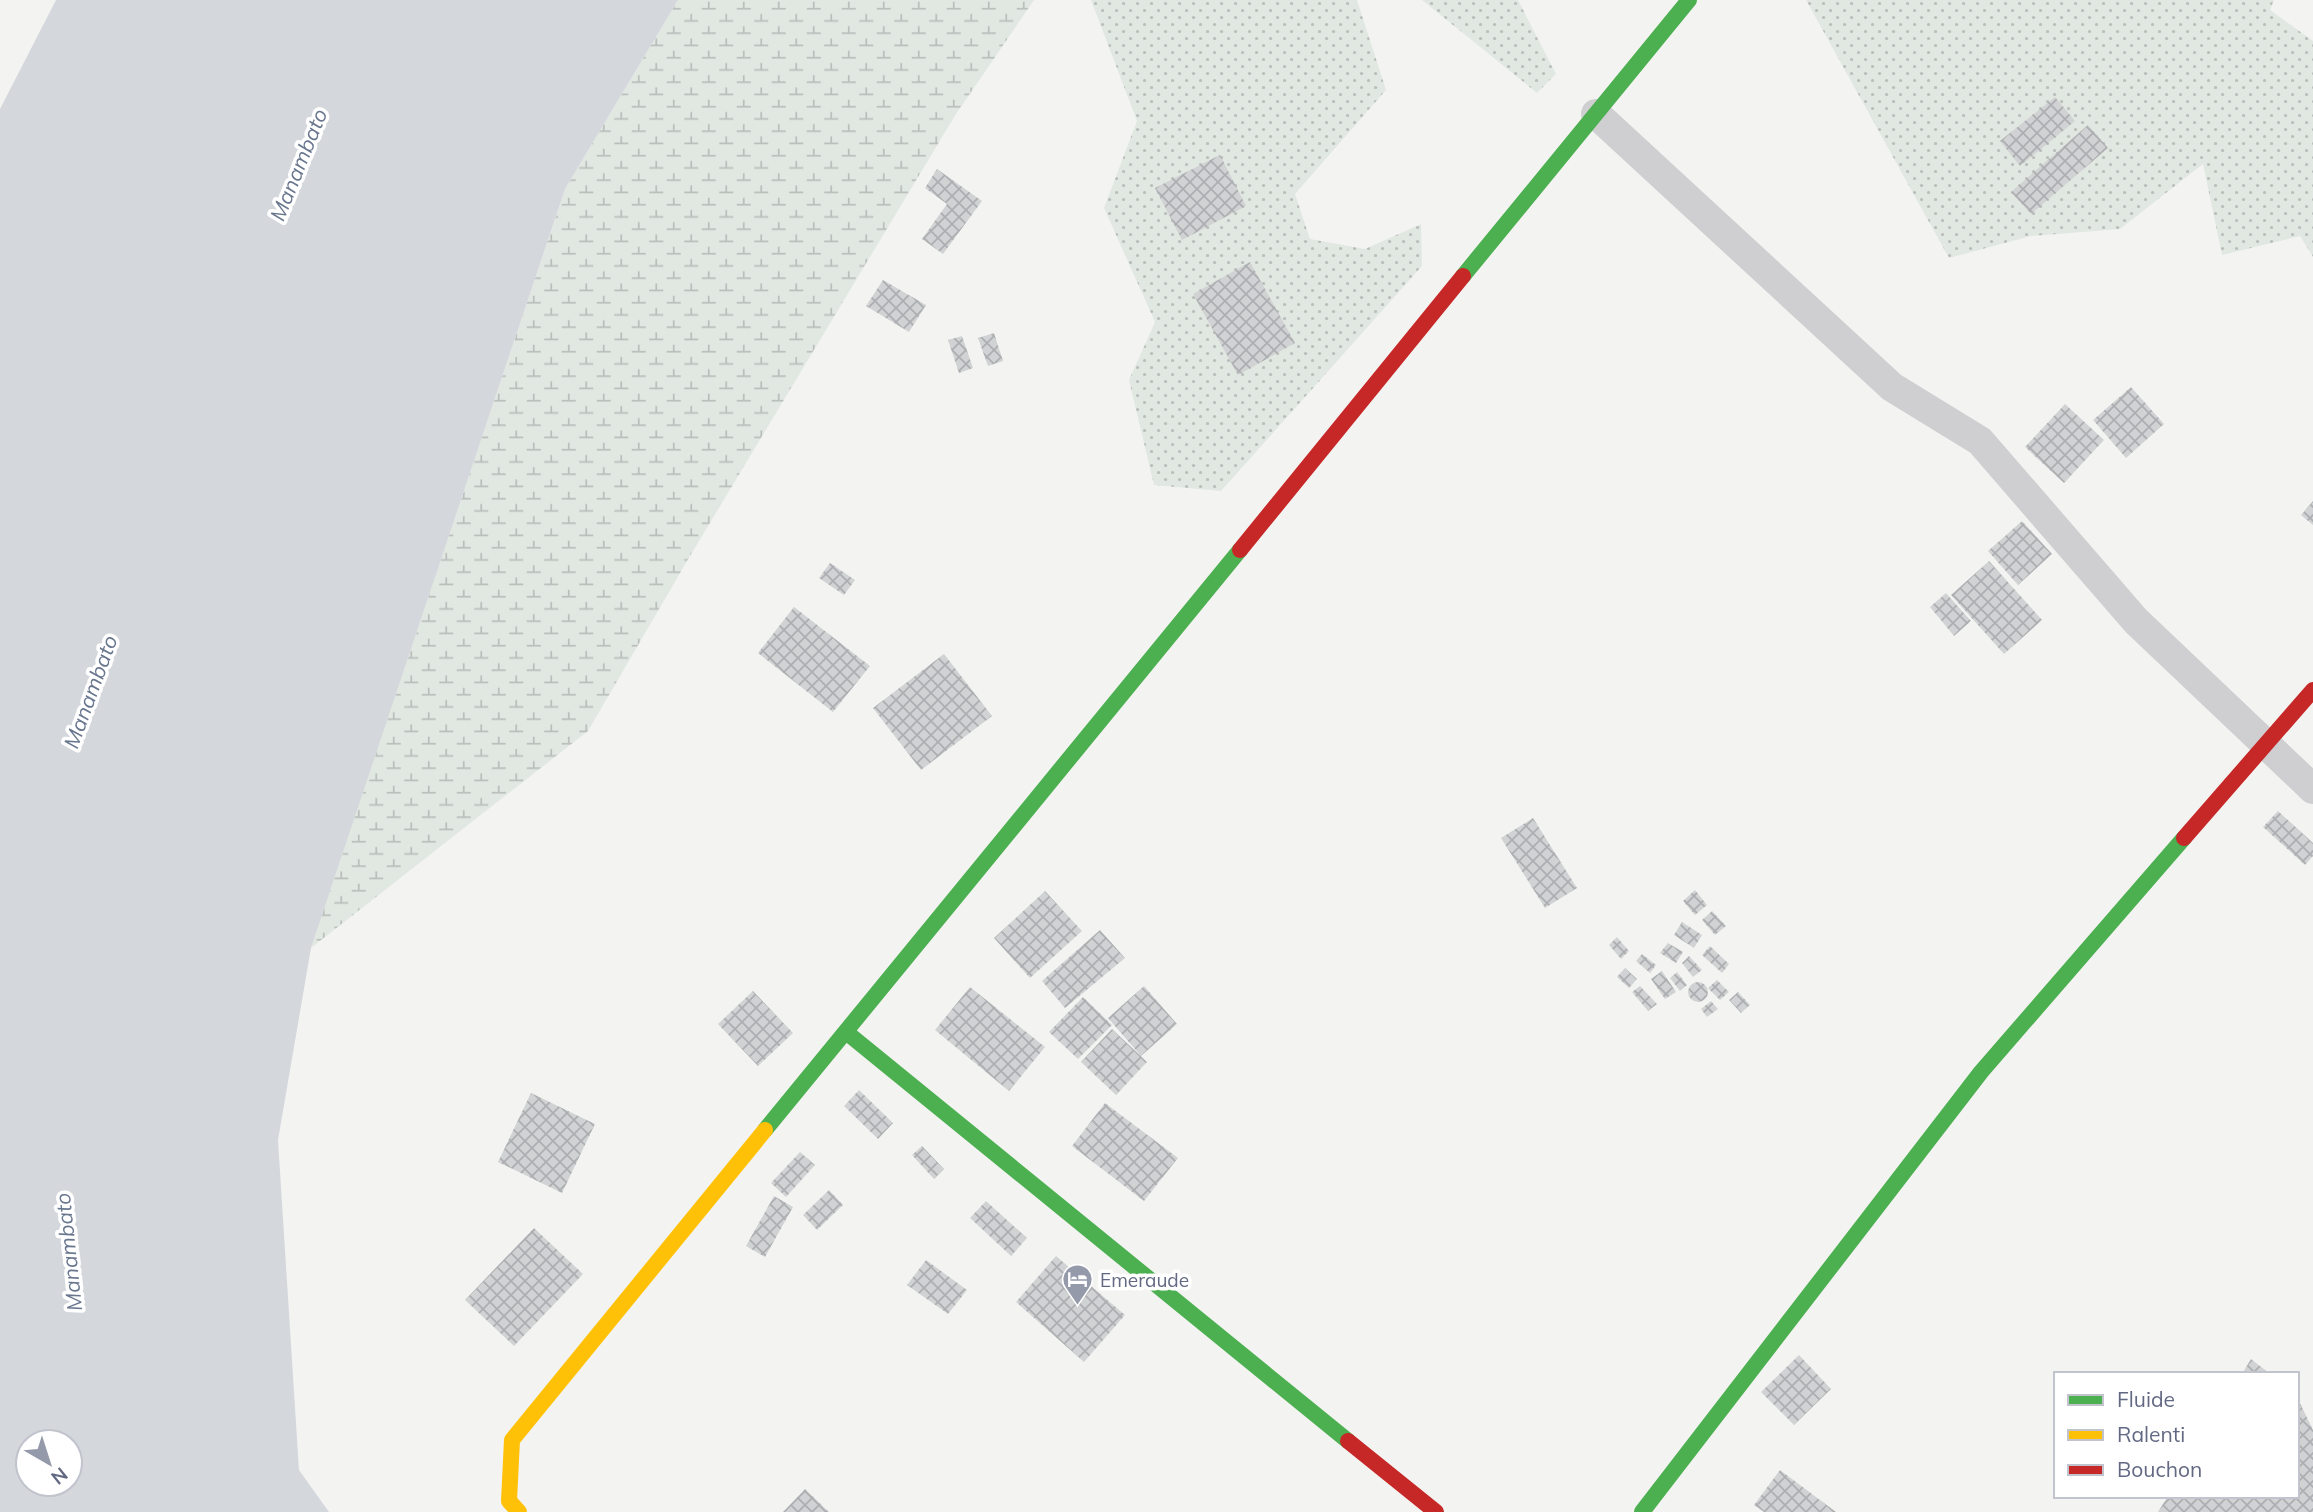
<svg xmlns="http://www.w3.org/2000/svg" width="2313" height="1512" viewBox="0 0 2313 1512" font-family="Mulish,sans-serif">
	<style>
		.grass { fill: url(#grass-dots) }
		.wetland { fill: url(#wetland-marsh) }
		.water { fill: #d4d7dc; fill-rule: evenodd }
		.building { fill: url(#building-cross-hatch) }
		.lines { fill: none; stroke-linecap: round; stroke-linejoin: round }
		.street { stroke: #cfcfd1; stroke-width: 30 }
		.fast { stroke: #4caf50; stroke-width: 16 }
		.slow { stroke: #ffc107; stroke-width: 16 }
		.jam { stroke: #c62828; stroke-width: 16 }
		.labels { text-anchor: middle; stroke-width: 7; stroke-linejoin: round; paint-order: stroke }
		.poi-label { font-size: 19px; fill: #636983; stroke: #fff; text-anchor: start }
		.water-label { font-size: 21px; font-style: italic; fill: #68768e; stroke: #fff }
	</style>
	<defs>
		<pattern id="grass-dots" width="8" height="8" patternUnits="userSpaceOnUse" patternTransform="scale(1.75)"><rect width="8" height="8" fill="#e1e7e1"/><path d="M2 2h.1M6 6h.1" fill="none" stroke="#babfbc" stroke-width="1.8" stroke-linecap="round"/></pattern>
		<pattern id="wetland-marsh" width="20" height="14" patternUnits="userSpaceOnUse" patternTransform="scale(1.75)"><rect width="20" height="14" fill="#e1e7e1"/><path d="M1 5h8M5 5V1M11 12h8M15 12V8" fill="none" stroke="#babfbc"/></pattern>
		<pattern id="building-cross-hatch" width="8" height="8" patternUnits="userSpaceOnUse" patternTransform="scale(1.75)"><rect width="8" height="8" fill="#d1d2d3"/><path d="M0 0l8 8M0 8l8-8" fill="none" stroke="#adaeb1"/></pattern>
	</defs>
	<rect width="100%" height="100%" fill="#f3f4f2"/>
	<path class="grass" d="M1091,0H1357L1386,90L1295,194L1310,239L1365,249L1421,224L1422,266L1221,491L1154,485L1129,380L1155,322L1104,208L1137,121Z
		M1422,0H1518L1556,74L1537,93Z
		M1806,0H2274L2270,10L2313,41V257L2300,236L2222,255L2203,164L2120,229L2031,236L1949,258Z"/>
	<path class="wetland" d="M678,0H1034L956,114L690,556L588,731L311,948L565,189Z"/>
	<path class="water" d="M56,0H678L565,189L311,948L278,1140L299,1470L329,1512H0V109ZM28,1442H70V1484H28Z"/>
	<path class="building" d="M2055,97L2075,121L2020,166L2000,141Z
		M2088,125L2108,148L2031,214L2011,192Z
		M1220,155L1246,206L1182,240L1155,188Z
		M937,169L982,201L943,254L922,239L947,204L925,188Z
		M1250,262L1295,343L1238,375L1193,294Z
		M883,280L926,305L909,332L866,306Z
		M994,333L1003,361L988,366L978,338Z
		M962,336L973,368L959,373L948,340Z
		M2131,387L2164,424L2126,458L2093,420Z
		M2065,404L2104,440L2064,483L2025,447Z
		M2313,501V525L2301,515Z
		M2022,521L2052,554L2018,585L1988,551Z
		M1989,561L2042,620L2004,654L1951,595Z
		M830,563L855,580L844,595L819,578Z
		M1946,593L1971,621L1954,636L1930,607Z
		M794,607L870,666L833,712L758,653Z
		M944,654L992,716L921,770L873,708Z
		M2278,811L2313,843V856L2305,865L2263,827Z
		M1533,818L1577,888L1545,908L1501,838Z
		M1695,890L1707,905L1695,915L1683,901Z
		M1045,891L1082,931L1030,978L994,938Z
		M1712,911L1726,926L1715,935L1702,920Z
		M1682,922L1702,935L1694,948L1674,935Z
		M1100,930L1125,958L1065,1008L1042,981Z
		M1617,937L1629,951L1621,959L1609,945Z
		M1668,943L1683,952L1676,963L1660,953Z
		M1710,946L1729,964L1722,973L1702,955Z
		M1642,954L1656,965L1650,973L1636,961Z
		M1689,956L1702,970L1693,977L1682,963Z
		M1625,968L1637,979L1629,988L1617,977Z
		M1662,971L1676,992L1665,999L1651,979Z
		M1677,972L1687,985L1680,991L1670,978Z
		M1717,980L1729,992L1720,1000L1708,988Z
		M1688 992a10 10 0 1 1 20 0a10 10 0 1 1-20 0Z
		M1144,986L1177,1024L1141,1056L1108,1018Z
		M1640,986L1657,1004L1648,1011L1632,992Z
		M970,987L1045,1047L1009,1091L935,1030Z
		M753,991L793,1033L758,1066L718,1024Z
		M1738,992L1750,1005L1741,1013L1729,1000Z
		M1083,997L1112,1025L1078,1059L1049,1032Z
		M1711,1001L1718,1009L1707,1017L1701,1009Z
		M1112,1029L1147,1062L1116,1095L1081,1062Z
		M859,1090L893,1123L878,1139L844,1106Z
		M531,1093L595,1124L562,1193L498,1162Z
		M1105,1103L1178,1158L1144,1201L1072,1146Z
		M922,1146L944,1169L934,1179L912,1155Z
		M800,1152L815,1165L786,1197L771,1183Z
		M829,1190L843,1205L817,1230L803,1215Z
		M774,1196L793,1207L765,1257L746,1246Z
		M986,1201L1027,1238L1011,1256L970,1218Z
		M534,1228L583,1274L514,1346L465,1300Z
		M1056,1256L1125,1315L1084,1362L1016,1302Z
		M926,1260L967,1290L948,1314L907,1285Z
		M1799,1355L1831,1389L1794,1425L1761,1392Z
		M2251,1359L2270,1374H2242Z
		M2297,1397L2313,1430V1512H2158L2168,1496H2297Z
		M1780,1470L1836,1512H1764L1754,1505Z
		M805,1489L829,1512H783Z"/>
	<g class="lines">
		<path class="street" d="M1596,114L1892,387L1980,441L2136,621L2313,789"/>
		<path class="fast" d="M1463,276L1689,0
			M846,1032L1348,1441
			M765,1130L1240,550
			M1642,1512L1981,1072L2184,838"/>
		<path class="slow" d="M519,1512L509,1501L512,1440L765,1130"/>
		<path class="jam" d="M1240,550L1463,276
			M2184,838L2313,690
			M1348,1441L1436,1512"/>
	</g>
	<defs>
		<symbol id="hotel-pin" viewBox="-11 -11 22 30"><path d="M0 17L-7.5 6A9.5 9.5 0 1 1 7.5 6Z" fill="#959aaa" stroke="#fff"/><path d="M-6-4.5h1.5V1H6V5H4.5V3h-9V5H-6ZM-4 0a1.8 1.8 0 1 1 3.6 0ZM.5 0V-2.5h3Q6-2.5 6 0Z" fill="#fff"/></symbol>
	</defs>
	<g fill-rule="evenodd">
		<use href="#hotel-pin" x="1060" y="1262" width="35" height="47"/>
	</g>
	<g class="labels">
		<g class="poi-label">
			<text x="1100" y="1287">Emeraude</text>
		</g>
		<g class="water-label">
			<text transform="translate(299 165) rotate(-68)" y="7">Manambato</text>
			<text transform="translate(91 692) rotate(-70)" y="7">Manambato</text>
			<text transform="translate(69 1252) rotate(-96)" y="7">Manambato</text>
		</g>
	</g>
	<rect x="2054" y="1372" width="245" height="126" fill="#ffffff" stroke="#c1c3cd" stroke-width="2"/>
	<rect x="2068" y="1395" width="35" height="10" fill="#4caf50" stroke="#c1c3cd" stroke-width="2"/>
	<text x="2117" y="1407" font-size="21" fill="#636983">Fluide</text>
	<rect x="2068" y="1430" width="35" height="10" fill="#ffc107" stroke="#c1c3cd" stroke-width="2"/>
	<text x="2117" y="1442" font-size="21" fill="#636983">Ralenti</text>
	<rect x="2068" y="1465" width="35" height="10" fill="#c62828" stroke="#c1c3cd" stroke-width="2"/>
	<text x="2117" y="1477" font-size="21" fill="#636983">Bouchon</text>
	<g transform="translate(49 1463) rotate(141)"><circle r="33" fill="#ffffff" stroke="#c1c3cd" stroke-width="2"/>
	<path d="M0-5L12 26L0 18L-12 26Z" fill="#959aaa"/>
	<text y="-10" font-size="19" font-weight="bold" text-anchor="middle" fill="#636983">N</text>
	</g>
</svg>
